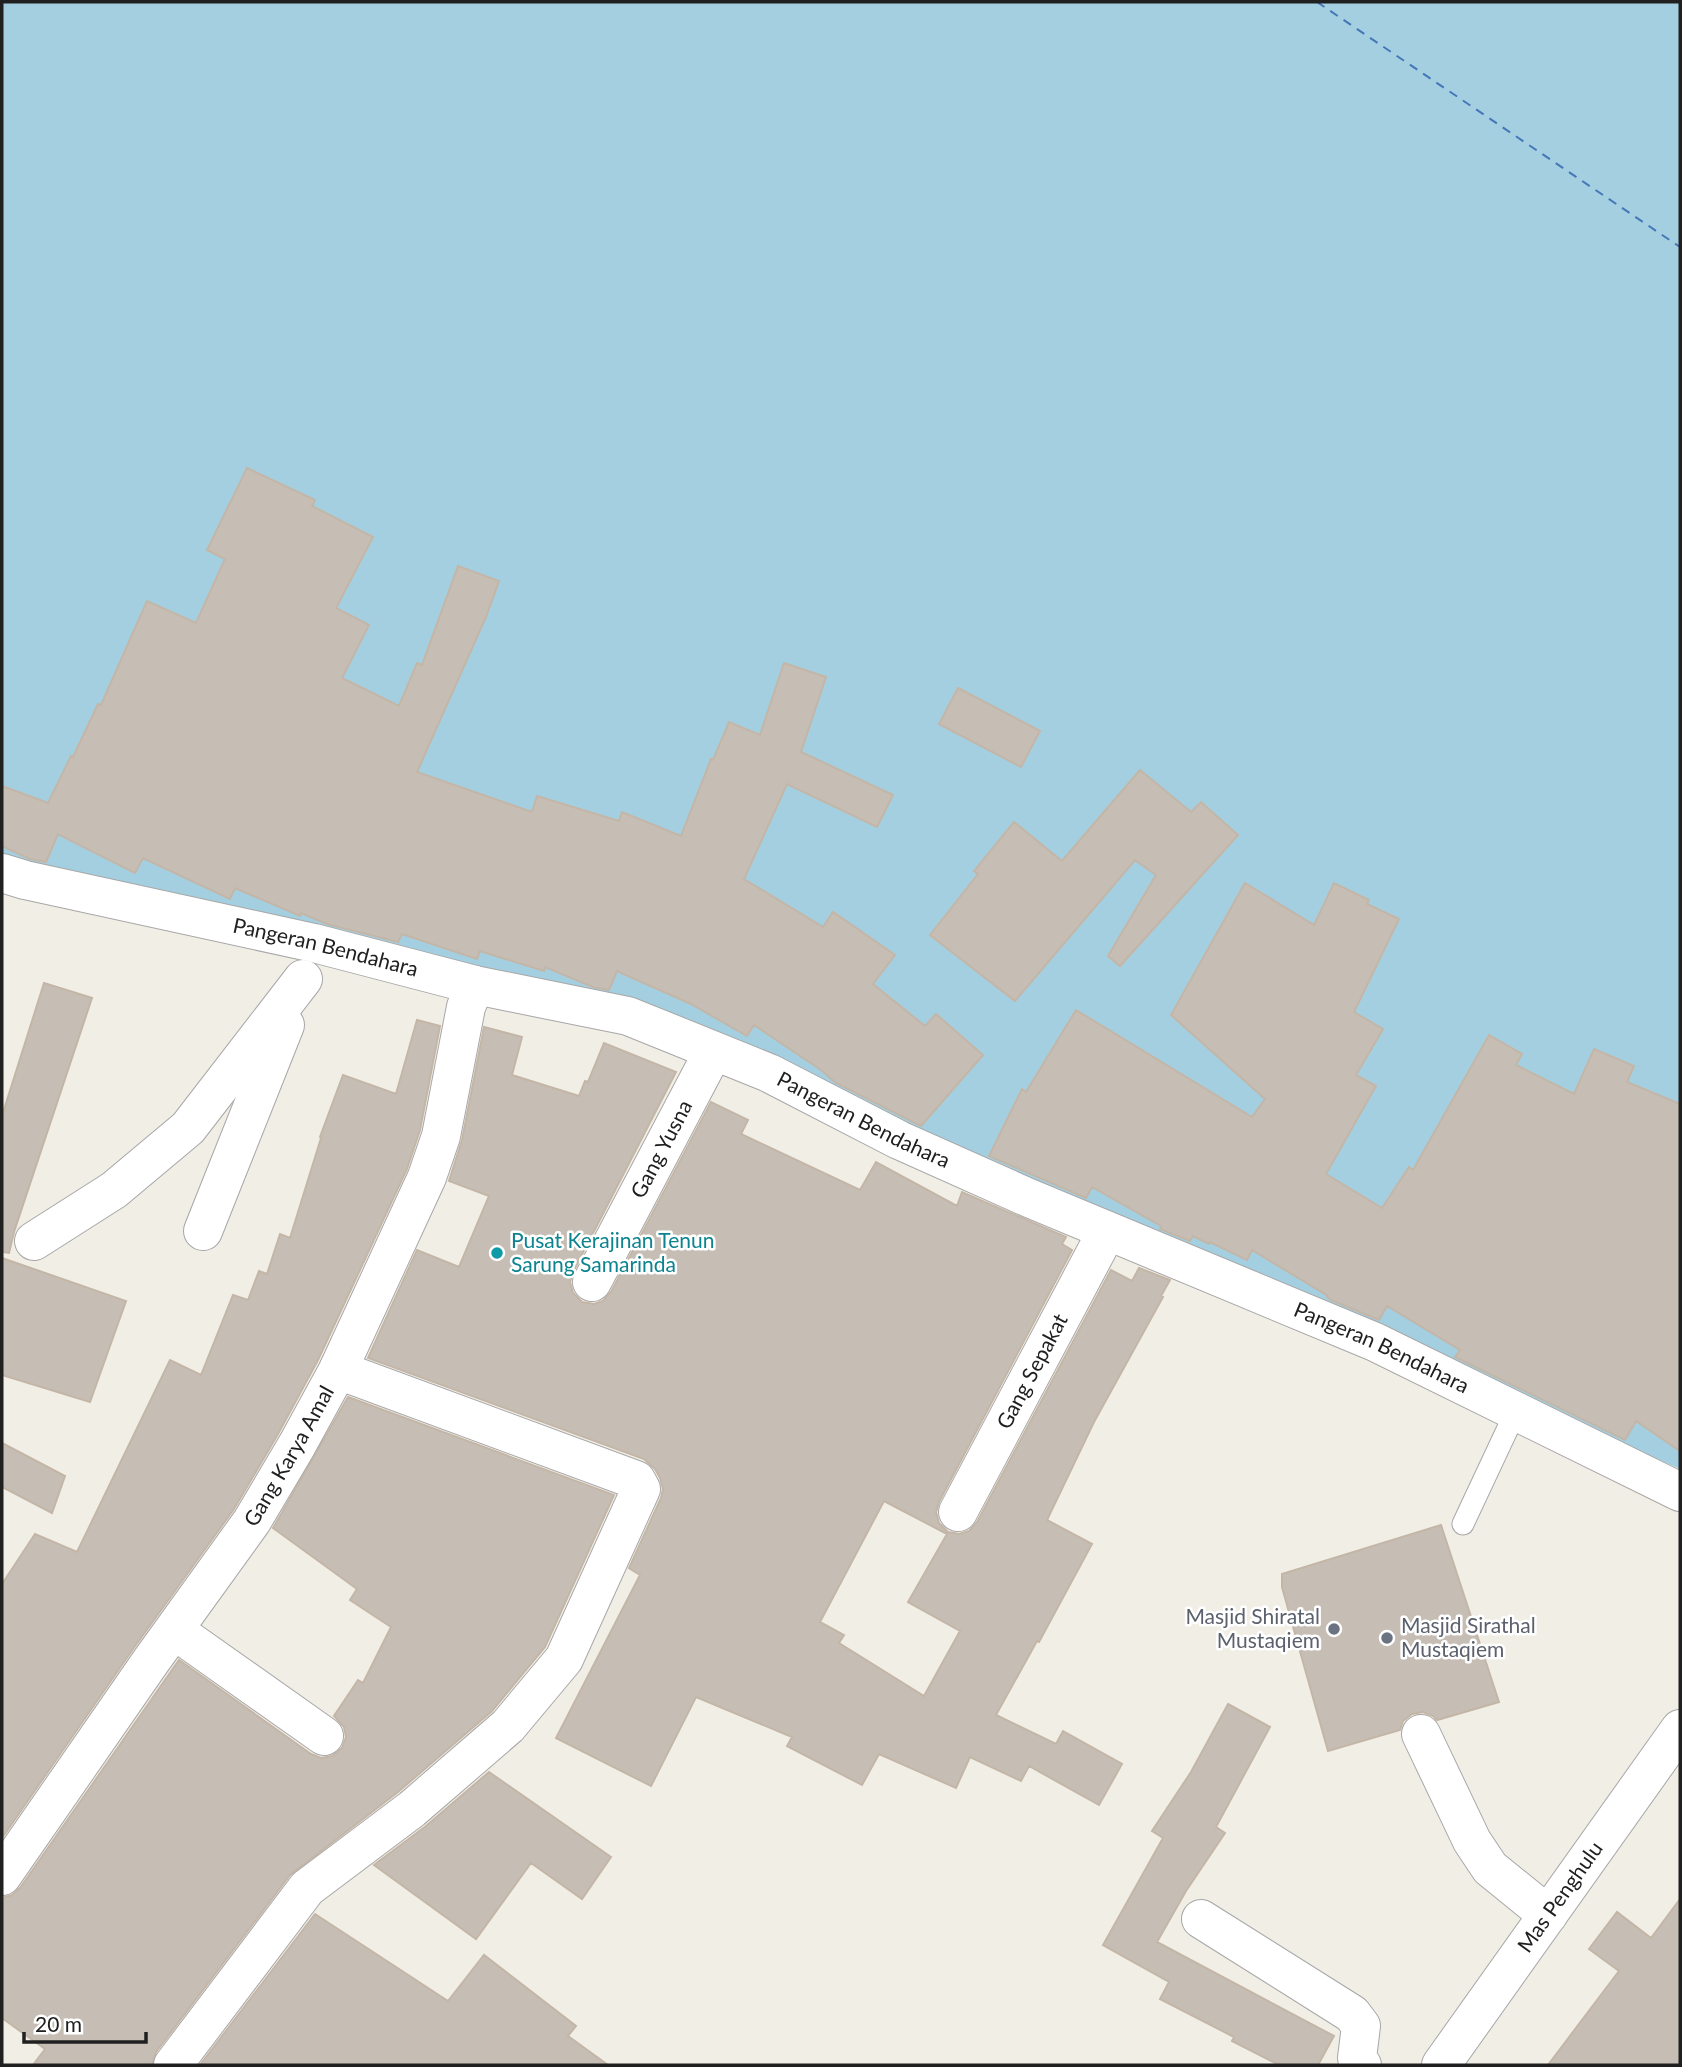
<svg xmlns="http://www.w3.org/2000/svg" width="1682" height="2067" viewBox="0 0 1682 2067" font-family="Lato,sans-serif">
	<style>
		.water { fill: #a4cfe1 }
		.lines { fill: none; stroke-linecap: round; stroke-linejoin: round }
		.ferry { stroke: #4576b7; stroke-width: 2; stroke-dasharray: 9 7; stroke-linecap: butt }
		.building { fill: #c6beb5; stroke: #c4b6a7; stroke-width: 2; fill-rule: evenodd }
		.service-casing { stroke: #a7a7a7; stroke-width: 23 }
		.minor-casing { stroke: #a7a7a7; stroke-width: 40 }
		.tertiary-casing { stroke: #a7a7a7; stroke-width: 40 }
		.service { stroke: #fff; stroke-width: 21 }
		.minor { stroke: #fff; stroke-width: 38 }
		.tertiary { stroke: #fff; stroke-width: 38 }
		.culture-dot { fill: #0f9aa8; stroke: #fff; stroke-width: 2.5 }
		.worship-dot { fill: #6b7280; stroke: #fff; stroke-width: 2.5 }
		.labels { text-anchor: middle; stroke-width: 5; stroke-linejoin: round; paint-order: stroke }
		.street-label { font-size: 21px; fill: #202020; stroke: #fff }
		.culture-label { font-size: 21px; fill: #0d838f; stroke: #fff; text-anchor: start }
		.worship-label { font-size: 21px; fill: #5b616d; stroke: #fff; text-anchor: end }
	</style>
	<rect width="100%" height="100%" fill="#f1eee6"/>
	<path class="water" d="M2,2H1680V1469L994,1170L614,999L2,859Z"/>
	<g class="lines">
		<path class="ferry" d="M1317,2L1680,247"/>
	</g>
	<path class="building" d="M247,468L315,500L312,506L373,537L336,608L369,625L342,678L399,706L417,663L422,665L458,566L499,581L486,617L417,772L532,812L537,796L619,821L622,812L681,836L711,759L713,760L729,722L760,735L784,663L826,677L801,752L893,795L877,827L787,784L744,879L823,927L833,912L895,955L873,984L925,1026L936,1014L983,1055L921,1126L836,1083L821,1070L754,1025L747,1036L691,1004L617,971L609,990L593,987L545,967L544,971L480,951L477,959L402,934L398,942L327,924L301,913L300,916L235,888L230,899L143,858L135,873L58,834L46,862L30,859L2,846V786L48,803L71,756L73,757L98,704L101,705L147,601L196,623L225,559L207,550Z
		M958,688L1040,731L1021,767L939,724Z
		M1140,770L1191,812L1201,802L1238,835L1120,966L1108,956L1156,875L1135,860L1015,1001L930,935L978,874L974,871L1014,822L1062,861Z
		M1245,883L1314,925L1334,883L1369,900L1367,904L1399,919L1354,1012L1383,1029L1356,1075L1376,1086L1326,1174L1382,1208L1409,1167L1413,1170L1489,1035L1522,1054L1516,1065L1574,1094L1594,1049L1634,1066L1627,1082L1680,1104V1451L1636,1421L1625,1440L1455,1357L1460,1350L1387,1306L1379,1320L1331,1300L1327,1297L1328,1296L1252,1250L1247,1260L1210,1242L1209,1244L1193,1236L1190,1241L1160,1229L1161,1226L1092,1187L1086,1198L989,1156L1022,1089L1026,1092L1076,1010L1252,1117L1265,1099L1171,1015Z
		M44,983L92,998L14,1232L9,1253L2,1252V1116Z
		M417,1020L440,1026L420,1130L407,1169L318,1360L278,1434L234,1509L133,1649L2,1838V1584L35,1534L77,1552L170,1360L201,1375L233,1295L248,1300L259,1271L267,1274L280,1234L290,1238L321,1138L320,1137L343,1075L396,1094Z
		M484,1027L522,1037L512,1075L579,1096L585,1081L588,1082L604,1043L676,1072L573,1272L570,1282L573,1293L582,1302L594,1304L603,1301L611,1292L711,1102L748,1120L741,1134L860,1190L876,1162L957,1206L962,1192L1066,1237L1062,1244L1072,1250L939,1502L936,1512L939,1523L948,1532L959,1534L969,1531L977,1522L1111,1270L1132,1281L1139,1268L1170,1280L1161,1296L1163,1297L1094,1422L1047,1520L1092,1544L1039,1642L1037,1641L996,1715L1056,1744L1063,1731L1122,1764L1099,1805L1029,1766L1021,1781L970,1757L956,1788L879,1754L862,1785L787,1746L792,1737L696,1697L651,1786L556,1738L640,1575L629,1568L661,1498L663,1489L660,1478L655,1469L644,1459L368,1358L417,1250L459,1267L489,1196L449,1181L462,1140ZM884,1501L947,1534L908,1602L960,1631L924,1696L839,1643L844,1635L820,1622Z
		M2,1258L126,1301L90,1402L2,1375Z
		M348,1397L614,1495L545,1647L492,1711L398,1792L290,1875L156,2052L152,2065H33L45,2049L2,2018V1898L12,1895L20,1888L179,1660L311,1754L321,1758L332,1756L342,1748L346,1737L344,1727L334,1716L358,1680L363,1683L391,1627L350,1600L357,1589L273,1528Z
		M2,1443L65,1476L52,1513L2,1487Z
		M1441,1525L1499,1702L1437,1720L1433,1716L1423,1712L1412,1714L1403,1721L1400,1730L1328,1751L1282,1587V1574Z
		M1228,1704L1270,1727L1216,1827L1225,1833L1186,1891L1157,1942L1334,2036L1318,2065H1279L1232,2041L1234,2037L1160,1999L1169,1982L1103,1945L1163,1838L1152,1831L1191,1772Z
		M489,1772L611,1857L582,1899L531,1863L476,1939L374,1865L426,1826Z
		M1680,1899V2065H1548L1619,1971L1589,1949L1617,1912L1651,1938Z
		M315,1914L448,2001L484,1955L576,2026L568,2036L608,2065H200Z"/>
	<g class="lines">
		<defs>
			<path id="service" d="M1463,1524L1516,1411"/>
			<g id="minor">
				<path d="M203,1231L285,1025"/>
				<path d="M34,1241L114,1190L188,1128L303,979"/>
				<path id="s1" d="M592,1282L713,1052"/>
				<path id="s2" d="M958,1512L1107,1231"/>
				<path d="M174,1630L324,1736"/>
				<path d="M1421,1734L1472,1841L1490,1868L1548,1915"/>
				<path id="s3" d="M2,1876L151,1661L252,1521L297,1445L338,1370L427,1177L441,1136L466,1007L475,985"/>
				<path d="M1201,1919L1352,2014L1361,2026L1357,2058L1362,2065"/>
				<path d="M173,2065L307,1888L412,1809L508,1726L564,1659L641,1489L636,1480L338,1370"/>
			</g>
			<g id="tertiary">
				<path id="s4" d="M2,873L25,880L314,943L475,985L628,1016L769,1073L899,1140L1029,1198L1375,1342L1680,1492"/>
				<path id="s5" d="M1441,2065L1680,1729"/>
			</g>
		</defs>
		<use href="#service" class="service-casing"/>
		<use href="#minor" class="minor-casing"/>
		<use href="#tertiary" class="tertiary-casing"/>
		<use href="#service" class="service"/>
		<use href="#minor" class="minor"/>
		<use href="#tertiary" class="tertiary"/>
	</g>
	<circle class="culture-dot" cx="497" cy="1253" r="7"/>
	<g class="worship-dot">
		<circle cx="1334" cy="1629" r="7"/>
		<circle cx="1387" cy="1638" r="7"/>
	</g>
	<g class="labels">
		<g class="street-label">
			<text dy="7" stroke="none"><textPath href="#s4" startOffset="332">Pangeran Bendahara</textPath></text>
			<text dy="7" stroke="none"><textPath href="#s4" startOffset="900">Pangeran Bendahara</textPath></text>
			<text dy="7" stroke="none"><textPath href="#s1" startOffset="150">Gang Yusna</textPath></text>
			<text dy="7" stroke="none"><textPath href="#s4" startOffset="1466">Pangeran Bendahara</textPath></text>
			<text dy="7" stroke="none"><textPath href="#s2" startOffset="159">Gang Sepakat</textPath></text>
			<text dy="7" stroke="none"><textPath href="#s3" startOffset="509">Gang Karya Amal</textPath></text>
			<text dy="7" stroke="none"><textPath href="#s5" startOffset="206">Mas Penghulu</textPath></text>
		</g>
		<g class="culture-label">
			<text x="511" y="1248">Pusat Kerajinan Tenun<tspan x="511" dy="24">Sarung Samarinda</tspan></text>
		</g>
		<g class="worship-label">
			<text x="1320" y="1624">Masjid Shiratal<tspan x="1320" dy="24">Mustaqiem</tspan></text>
			<text x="1401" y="1633" text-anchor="start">Masjid Sirathal<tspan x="1401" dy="24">Mustaqiem</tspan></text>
		</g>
	</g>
	<rect width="1682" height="2067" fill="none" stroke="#202020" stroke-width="7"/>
	<path d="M24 2032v10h122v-10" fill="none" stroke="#202020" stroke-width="3.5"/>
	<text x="35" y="2032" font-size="21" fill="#202020" stroke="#ffffff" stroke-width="5" paint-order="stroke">20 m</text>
</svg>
